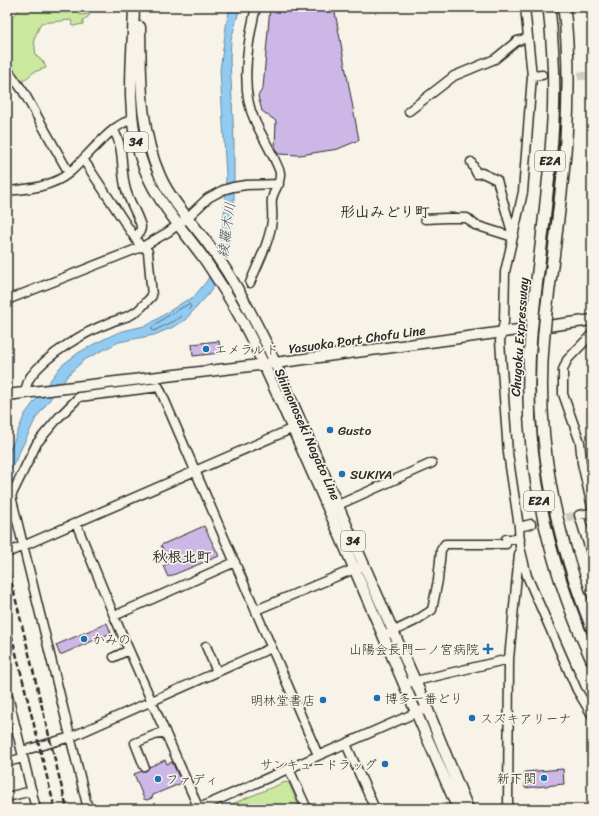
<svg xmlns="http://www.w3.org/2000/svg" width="599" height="816" viewBox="0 0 599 816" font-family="Sriracha,'Klee One',sans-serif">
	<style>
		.green { fill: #cbe89f; stroke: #7b8a65 }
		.water { fill: #91cbf1; stroke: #688ba2 }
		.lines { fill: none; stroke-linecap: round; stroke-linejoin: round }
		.shore { stroke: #546b7a; stroke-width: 1 }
		.building { fill: #ccb7e7; stroke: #2b2b2b }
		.minor-tunnel { stroke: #cecbc2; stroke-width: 8; stroke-dasharray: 8 4; stroke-linecap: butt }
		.minor-casing { stroke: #2b2b2b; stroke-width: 11 }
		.major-casing { stroke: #2b2b2b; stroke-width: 13 }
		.highway-casing { stroke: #2b2b2b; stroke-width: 14 }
		.minor { stroke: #f7f3e8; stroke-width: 8 }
		.major { stroke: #f7f3e8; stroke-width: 10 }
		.highway { stroke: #f7f3e8; stroke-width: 11 }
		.rail { stroke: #2b2b2b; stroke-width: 2.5; stroke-dasharray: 6 3; stroke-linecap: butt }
		.highway-bridge-casing { stroke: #2b2b2b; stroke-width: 14; stroke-linecap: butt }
		.highway-bridge { stroke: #f7f3e8; stroke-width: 11 }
		.poi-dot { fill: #1f6fb2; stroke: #f7f3e8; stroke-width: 1.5 }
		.labels { text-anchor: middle; stroke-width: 3.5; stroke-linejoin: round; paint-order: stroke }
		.shield { fill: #f7f3e8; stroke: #686764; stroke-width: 1 }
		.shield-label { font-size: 12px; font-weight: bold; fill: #2b2b2b }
		.street-label { font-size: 13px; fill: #2b2b2b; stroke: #f7f3e8 }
		.poi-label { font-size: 13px; fill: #2b2b2b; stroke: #f7f3e8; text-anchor: start }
		.water-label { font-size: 14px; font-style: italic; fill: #44535c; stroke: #f7f3e8 }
		.quarter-label { font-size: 15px; font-weight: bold; fill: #2b2b2b; stroke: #f7f3e8 }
	</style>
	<rect width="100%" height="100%" fill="#f7f3e8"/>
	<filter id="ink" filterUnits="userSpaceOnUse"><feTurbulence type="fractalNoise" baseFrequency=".025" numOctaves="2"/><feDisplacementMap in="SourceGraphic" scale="8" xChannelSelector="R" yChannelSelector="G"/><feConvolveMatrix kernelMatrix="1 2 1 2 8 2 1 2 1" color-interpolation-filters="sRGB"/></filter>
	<g filter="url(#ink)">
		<path class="green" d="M18,7H78L80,15L90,14L88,17L83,20V24L73,26L71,20L41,23L34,39L36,56L43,61L46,68L34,72L28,77L20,83L7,63L11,56L7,52V22L19,10Z
			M285,782L289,783L300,809H220Z"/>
		<path class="water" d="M230,7H240L231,40L230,59L234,141V199L230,233L222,271L215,285L207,296L184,321L171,328L154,335L119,342L84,360L69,374L36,418L7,478V457L25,414L61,366L78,353L94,344L119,332L148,325L185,301L192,299L206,282L214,269L220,246L225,206L226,176L220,70L227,20Z"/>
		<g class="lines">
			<path class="shore" d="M189,304L191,307L181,317L154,331L152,330V327L163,319Z"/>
		</g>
		<path class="building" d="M270,7H334L359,140L338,149L300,155L278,154L275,149L276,121L262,111L258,96L263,88Z
			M219,341L220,353L193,356L192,344Z
			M204,526L219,556L168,577L163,566L169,563L161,545Z
			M107,623L111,633L60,655L56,645Z
			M165,760L167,764L172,762L182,783L153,795L152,798L147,800L144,799L134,774L142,771H146L149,767Z
			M563,769L564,784L525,788L524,772Z"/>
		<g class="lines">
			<path class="minor-tunnel" d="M542,75L592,76
				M531,524L579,515"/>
			<defs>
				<path id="minor" d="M525,7L532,76L523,192L505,272L504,322L500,341L508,453L519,527L520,547L527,576L577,690L592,715
					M7,69L23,91L69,173
					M532,76L542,75
					M409,111L454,76L495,59L517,41L528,38
					M114,131C125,149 120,170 126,190C128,199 141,221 141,227C141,232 138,235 135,238L141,247
					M83,159L135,238
					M471,162L477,174L482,173L497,180L513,236
					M7,191C28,189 52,187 69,173C84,161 113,122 132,120
					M425,219L446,218H467L475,225L513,237
					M250,283C258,263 270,241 272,220C273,213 271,205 272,199C274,189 281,184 280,173C279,165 259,131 255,121C239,89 248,40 256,7
					M7,300L144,246L168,232L187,218L208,198L223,190L233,187L246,185L279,184
					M592,334L567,360L563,370V394L580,442L582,463L592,507
					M25,393C26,387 27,381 31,376C47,355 84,332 109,323C117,319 127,318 134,313C141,309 146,302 152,296L148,252L144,246
					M338,505L432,463
					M592,513L579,515L592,556
					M76,523L114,616L199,809
					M519,527L531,524
					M7,553L298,426
					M256,610L359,567
					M114,616L235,562
					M388,634L415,621L432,610L438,580L441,550L445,544H506V539H520
					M206,646L217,672
					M114,657L129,650
					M403,684L509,659
					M7,692L36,809
					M346,744L375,809
					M22,751L71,737L271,648
					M7,762L23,758
					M144,766L135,743L165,731
					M289,769L307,809
					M7,797L32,791
					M88,809L11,496L37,443L59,417L79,397L159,387L318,755
					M197,809L422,710
					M508,809L509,659L519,554"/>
				<path id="major" d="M134,7C133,55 125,110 140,156C153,199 180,225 205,260C223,287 240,315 254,344C326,497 390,654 458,809
					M140,27C141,77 139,129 160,176C172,203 194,224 211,248C233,278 250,311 267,345L427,708L468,809
					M7,395L275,363L592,320"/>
				<path id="highway" d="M546,312C559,210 576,111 564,7
					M533,314C540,250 550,185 553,120C555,82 553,44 549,7
					M544,333C534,437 554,531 592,628
					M531,334C521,449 544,556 592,660"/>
			</defs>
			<use href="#minor" class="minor-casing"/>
			<use href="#major" class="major-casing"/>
			<use href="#highway" class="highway-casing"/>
			<use href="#minor" class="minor"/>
			<use href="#major" class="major"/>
			<use href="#highway" class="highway"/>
			<path class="rail" d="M7,564L67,809
				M7,617L55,809"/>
			<defs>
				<path id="highway-bridge" d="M544,333L546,312
					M531,334L533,314"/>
			</defs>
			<use href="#highway-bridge" class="highway-bridge-casing"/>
			<use href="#highway-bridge" class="highway-bridge"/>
		</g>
	</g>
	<g class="poi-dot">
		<circle cx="206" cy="349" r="4"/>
		<circle cx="330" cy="430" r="4"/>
		<circle cx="342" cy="474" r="4"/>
		<circle cx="84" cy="639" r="4"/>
		<path d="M486 643h4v4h4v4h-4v4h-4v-4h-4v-4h4z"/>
		<circle cx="377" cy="698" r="4"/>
		<circle cx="323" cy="700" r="4"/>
		<circle cx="472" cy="718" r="4"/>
		<circle cx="385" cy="764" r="4"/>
		<circle cx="544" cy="778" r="4"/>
		<circle cx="158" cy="779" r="4"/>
	</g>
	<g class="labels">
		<g class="shield">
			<rect x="124" y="132" width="24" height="20" rx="3"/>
			<rect x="535" y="151" width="30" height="20" rx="3"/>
			<rect x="524" y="491" width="30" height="20" rx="3"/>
			<rect x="341" y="531" width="24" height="20" rx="3"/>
		</g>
		<g class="shield-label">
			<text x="136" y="146">34</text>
			<text x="550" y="165">E2A</text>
			<text x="539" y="505">E2A</text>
			<text x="353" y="545">34</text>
		</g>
		<g class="street-label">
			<text transform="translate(519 337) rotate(-86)" y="5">Chugoku Expressway</text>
			<text transform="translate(357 339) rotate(-8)" y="5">Yasuoka Port Chofu Line</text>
			<text transform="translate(308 434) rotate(66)" y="5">Shimonoseki Nagato Line</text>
		</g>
		<g class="poi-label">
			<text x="214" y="354">エメラルド</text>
			<text x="338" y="435">Gusto</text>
			<text x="350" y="479">SUKIYA</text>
			<text x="92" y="644">かみの</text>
			<text x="479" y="654" text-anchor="end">山陽会長門一ノ宮病院</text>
			<text x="385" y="703">博多一番どり</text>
			<text x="315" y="705" text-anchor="end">明林堂書店</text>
			<text x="480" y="723">スズキアリーナ</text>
			<text x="377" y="769" text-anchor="end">サンキュードラッグ</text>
			<text x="536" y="783" text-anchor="end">新下関</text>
			<text x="166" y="784">ファディ</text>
		</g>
		<g class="water-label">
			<text transform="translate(226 230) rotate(-82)" y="5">綾羅木川</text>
		</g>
		<g class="quarter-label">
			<text x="385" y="217">形山みどり町</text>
			<text x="182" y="562">秋根北町</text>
		</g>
	</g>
	<rect width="599" height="816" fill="none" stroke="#f7f3e8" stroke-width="24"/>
	<rect x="12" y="12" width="575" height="792" fill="none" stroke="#2b2b2b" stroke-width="1.5" filter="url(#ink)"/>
</svg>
